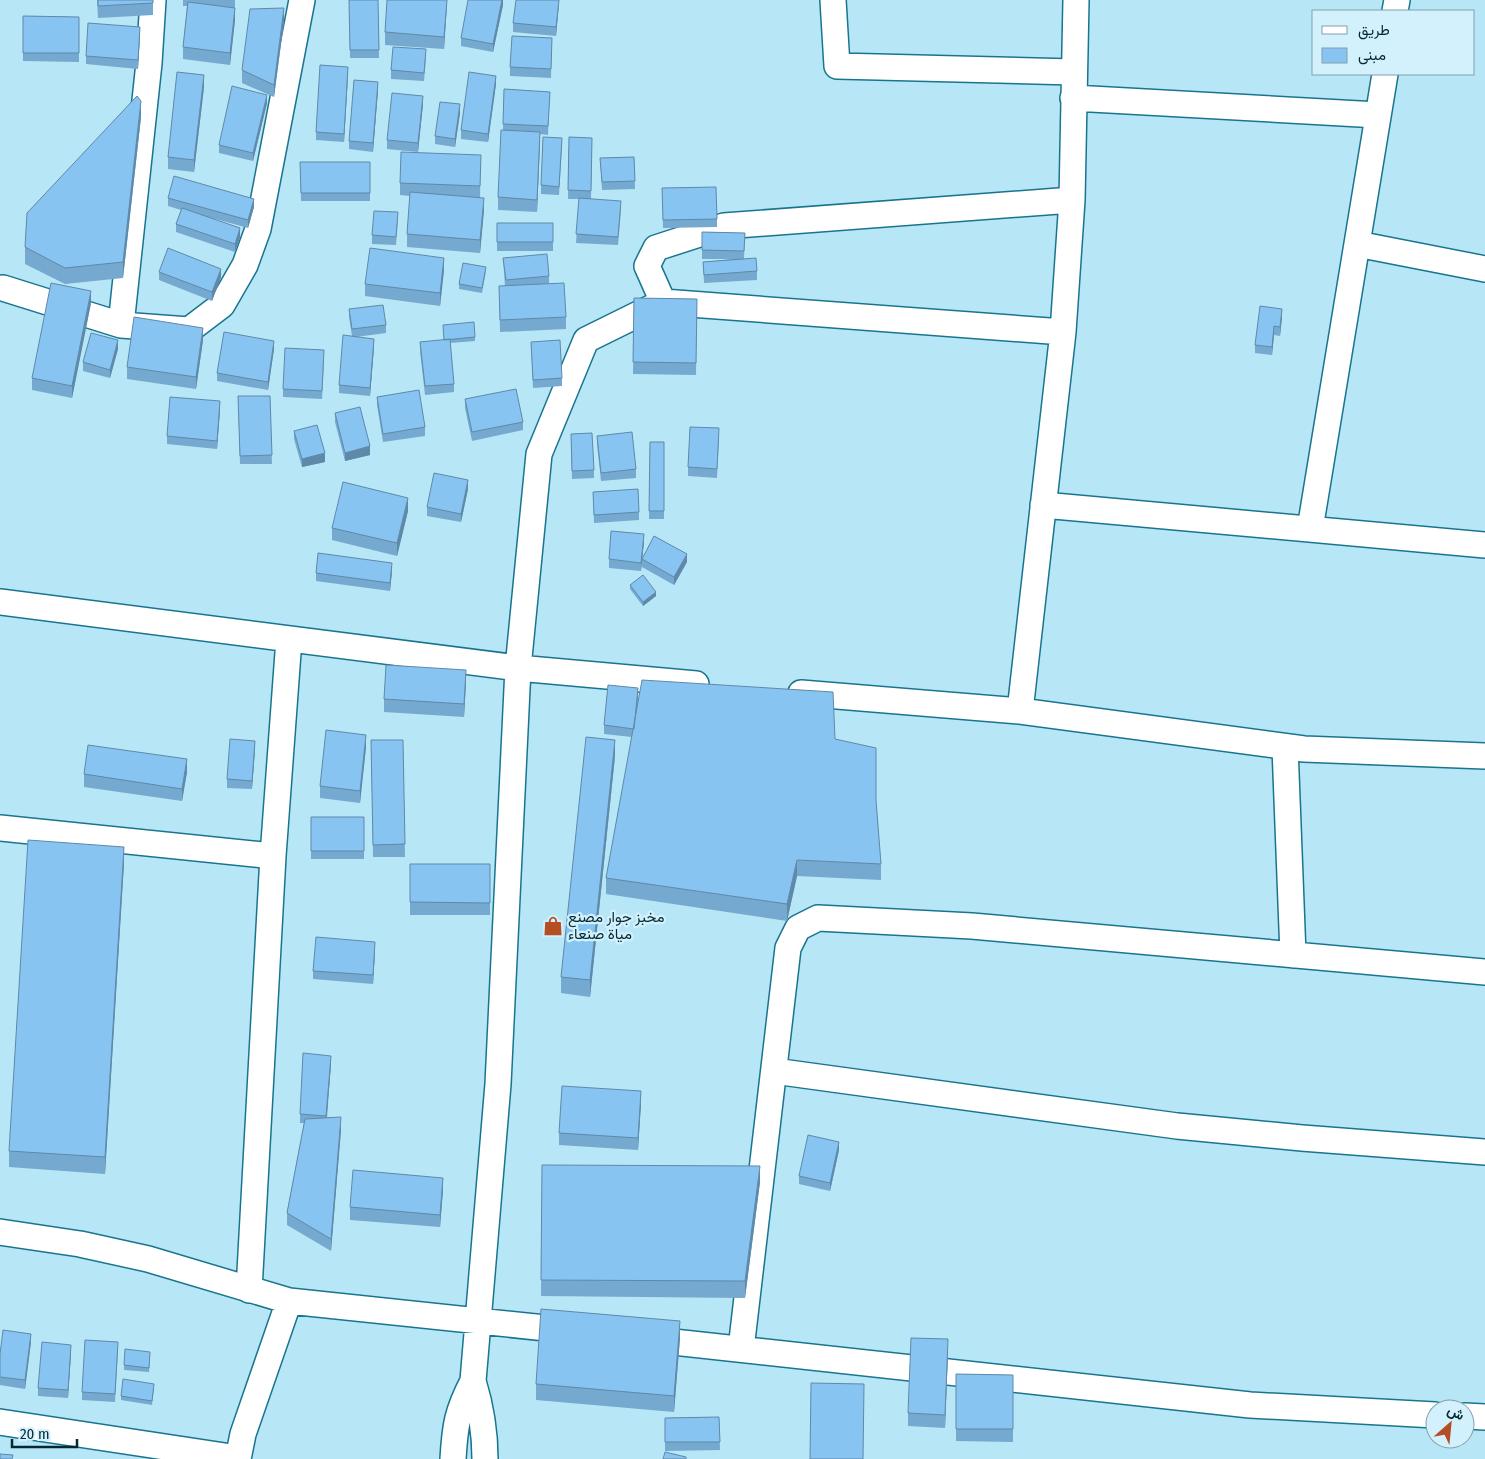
<svg xmlns="http://www.w3.org/2000/svg" width="1485" height="1459" viewBox="0 0 1485 1459" font-family="'Fira Sans Condensed',Vazirmatn,sans-serif">
	<style>
		.lines { fill: none; stroke-linecap: round; stroke-linejoin: round }
		.minor-casing { stroke: #19758e; stroke-width: 28 }
		.minor { stroke: #fff; stroke-width: 25 }
		.wall { fill: #75a9cf }
		.shaded-wall { fill: #5f89a9 }
		.building { fill: #88c4f1; stroke: #5f89a9 }
		.labels { text-anchor: middle; stroke-width: 4.5; stroke-linejoin: round; paint-order: stroke }
		.poi-label { font-size: 15px; fill: #042933; stroke: #d2f1fc; text-anchor: start }
	</style>
	<rect width="100%" height="100%" fill="#b7e6f7"/>
	<g class="lines">
		<defs>
			<path id="minor" d="M833,0L837,66L1074,72
				M1395,11L1397,0
				M1073,98L1378,115
				M1357,244L1485,269
				M3,288L121,325L189,330L222,305L245,265L258,229L302,0
				M663,302L647,266L656,248L724,226L1072,200
				M121,325L149,63L153,0
				M1043,505L1485,545
				M1310,529L1385,74
				M0,602L518,668L696,684
				M801,693L1020,711L1304,749L1485,756
				M1020,711L1063,332L1072,200L1076,0
				M1285,747L1293,955
				M0,828L273,856
				M774,1071L1177,1126L1302,1138L1485,1152
				M0,1232L80,1244L148,1259L289,1301L574,1331
				M249,1290L273,856L289,639
				M646,1339L1250,1405L1435,1415
				M741,1349L788,948L798,928L818,918L972,926L1485,972
				M473,1381C481,1407 485,1431 485,1459
				M1465,1416L1485,1417
				M0,1422L238,1458
				M238,1459L243,1434L289,1301
				M453,1459C455,1425 457,1412 473,1381L498,1084L518,668L539,454L586,340L663,302L1063,332"/>
		</defs>
		<use href="#minor" class="minor-casing"/>
		<use href="#minor" class="minor"/>
	</g>
	<path class="wall" d="M97,0H153V15L98,18Z
		M183,0H235V20L230,65L183,59V47L187,6H183Z
		M349,0H378L379,58H350Z
		M447,0L444,49L385,45V32Z
		M503,0V5L493,52L461,46V38Z
		M559,0L556,36L513,32V23Z
		M23,16L79,17V62L23,61Z
		M284,21L274,97L242,83V70Z
		M140,35L138,69L86,64V56Z
		M552,38L551,78L510,76V67Z
		M426,58L424,81L391,79V70Z
		M348,75L344,142L316,140V132Z
		M496,84L488,142L461,139V130Z
		M204,87L194,172L168,169V157Z
		M504,89L550,92L548,135L540,134L537,212L498,210V197L503,130Z
		M378,90L373,152L349,149V141Z
		M267,103L253,161L219,153V145Z
		M423,104L418,152L387,149V140Z
		M460,113L455,147L435,144V136Z
		M141,117L123,278L65,284L25,264V247Z
		M569,137L592,138L591,199L621,210L618,245L576,243L579,199H568Z
		M562,146L559,195L541,194V185Z
		M481,155L480,197L484,210L480,253L407,247V234L410,196L400,195V183Z
		M634,157L635,189L602,190L600,158Z
		M300,162H370V201H301Z
		M662,188L717,219V227L663,228Z
		M168,198L254,207L248,228L212,218L240,237L235,252L176,232V224L181,210L168,206Z
		M398,220L396,245L372,244V235Z
		M497,223H553V251H497Z
		M702,232L745,233L744,259L757,271V280L704,283L703,262L732,259H702Z
		M503,258L549,276V284L566,317V329L500,332L499,286H505Z
		M444,270L440,306L365,296V284Z
		M486,271L482,293L459,289V284Z
		M159,272L221,277L212,301L159,280Z
		M634,298L697,299L696,375L633,374Z
		M91,303L72,398L32,390V378Z
		M349,309L386,325V333L356,337L374,347L370,396L339,393V385L352,336L349,317Z
		M1282,317L1280,336L1274,335L1272,355L1255,353V345Z
		M443,325L475,337V341L450,343L454,384V392L425,395L420,351V342L444,340Z
		M203,340L196,389L127,379V367Z
		M531,342L562,378V386L533,388Z
		M118,349L110,378L83,371V362Z
		M274,349L268,390L217,381V373Z
		M324,359L322,399L283,397V389Z
		M238,396H270L272,464H240Z
		M377,397L425,427V436L383,442L377,405Z
		M465,399L523,422V430L472,441L465,408Z
		M220,410L217,449L167,444V436Z
		M335,413L370,455L345,461L335,422Z
		M294,431L325,462L302,467L294,439Z
		M597,436L636,469V478L601,481L597,444Z
		M719,437L717,478L688,476V467Z
		M571,442L594,470V478L572,479Z
		M650,442H664V519H649Z
		M468,489L461,522L427,516V507Z
		M593,492L639,512V520L594,523Z
		M408,511L397,556L332,540V528Z
		M644,542L642,559L687,562L674,585L642,567V559L641,571L609,568V559Z
		M392,571L390,591L316,581V573Z
		M630,585L656,596L643,606L630,589Z
		M466,682L464,717L384,712V699Z
		M638,696L636,716L835,739L876,801L881,864V880L797,876L787,921L606,894V878L632,737L604,734V725Z
		M371,740H403L405,857H373Z
		M366,747L360,803L320,798V786Z
		M255,749L252,789L227,788V779Z
		M615,756L590,997L561,993V977Z
		M187,772L182,801L84,787V774Z
		M311,817H364V859H311Z
		M124,863L105,1174L9,1167V1151Z
		M410,864H490V915H410Z
		M375,951L373,984L313,979V971Z
		M331,1064L327,1118L341,1130L331,1251L287,1225V1213L304,1123H300V1114Z
		M641,1103L638,1150L559,1145V1133Z
		M839,1150L830,1191L799,1184V1176Z
		M542,1165L760,1182L745,1298L541,1296Z
		M443,1190L440,1227L350,1220V1207Z
		M680,1338L674,1412L536,1400V1384Z
		M31,1342L25,1389L0,1385V1354Z
		M118,1350L115,1402L82,1400V1392Z
		M948,1352L945,1428L908,1426V1413Z
		M71,1353L68,1398L38,1396V1388Z
		M150,1356L149,1372L124,1370V1365Z
		M956,1374L1013,1375V1442L956,1441Z
		M154,1388L152,1405L121,1400V1396Z
		M719,1417L720,1450L665,1451V1418Z"/>
	<path class="shaded-wall" d="M235,0V20L230,65V53L235,8Z
		M447,0V5L444,49V37Z
		M502,0H503V5L493,52V44Z
		M559,0V4L556,36V27Z
		M284,8V21L274,97V85Z
		M140,27V35L138,69V60Z
		M348,67V75L344,142V134Z
		M204,75V87L194,172V160Z
		M496,76V84L488,142V134Z
		M378,82V90L373,152V143Z
		M267,95V103L253,161V153Z
		M423,96V104L418,152V143Z
		M141,101V117L123,278V262Z
		M460,104V113L455,147V139Z
		M540,132V144L537,212V200Z
		M484,198V210L480,253V240Z
		M254,199V207L248,228V220Z
		M240,228V237L235,252V244Z
		M444,258V270L440,306V293Z
		M221,269V277L212,301V292Z
		M91,291V303L72,398V386Z
		M1282,309V317L1280,336V327Z
		M1274,326V335L1272,355V347Z
		M203,328V340L196,389V377Z
		M374,339V347L370,396V388Z
		M118,340V349L110,378V370Z
		M274,341V349L268,390V382Z
		M220,401V410L217,449V441Z
		M370,446V455L345,461V453Z
		M325,453V462L302,467V459Z
		M468,480V489L461,522V514Z
		M408,498V511L397,556V543Z
		M644,534V542L641,571V563Z
		M687,554V562L674,585V577Z
		M392,563V571L390,591V583Z
		M656,592V596L643,606V602Z
		M466,670V682L464,717V704Z
		M638,688V696L634,737V729Z
		M366,735V747L360,803V791Z
		M615,740V756L590,997V980Z
		M255,741V749L252,789V781Z
		M187,759V772L182,801V789Z
		M124,847V863L105,1174V1157Z
		M797,860V876L787,921V904Z
		M375,942V951L373,984V975Z
		M331,1056V1064L326,1125V1116Z
		M641,1091V1103L638,1150V1138Z
		M341,1117V1130L331,1251V1239Z
		M839,1142V1150L830,1191V1183Z
		M760,1166V1182L745,1298V1281Z
		M443,1178V1190L440,1227V1215Z
		M680,1321V1338L674,1412V1396Z
		M31,1334V1342L25,1389V1380Z
		M948,1339V1352L945,1428V1415Z
		M71,1345V1353L68,1398V1390Z"/>
	<path class="building" d="M98,0H153V3L98,6Z
		M349,0H378L379,50H350Z
		M387,0H447L444,37L385,32Z
		M468,0H502L493,44L461,38Z
		M516,0H559L556,27L513,23Z
		M188,2L235,8L230,53L183,47Z
		M284,8L274,85L242,70L250,9Z
		M23,16L79,17V53H23Z
		M88,23L140,27L138,60L86,56Z
		M512,36L552,38L551,69L510,67Z
		M393,47L426,49L424,73L391,70Z
		M320,65L348,67L344,134L316,132Z
		M177,72L204,75L194,160L168,157Z
		M469,72L496,76L488,134L461,130Z
		M354,80L378,82L373,143L349,141Z
		M232,86L267,95L253,153L219,145Z
		M504,89L550,92L548,126L503,124Z
		M392,93L423,96L418,143L387,140Z
		M137,96L141,101L123,262L65,268L25,247L27,213Z
		M440,102L460,104L455,139L435,136Z
		M501,130L540,132L537,200L498,197Z
		M543,137L562,138L559,187L541,185Z
		M569,137L592,138L591,191L568,190Z
		M401,152L481,155L480,186L400,183Z
		M634,157L635,181L602,182L600,158Z
		M300,162H370V193H301Z
		M174,176L254,199L248,220L168,198Z
		M716,187L717,219L663,220L662,188Z
		M410,192L484,198L480,240L407,234Z
		M579,198L621,201L618,237L576,234Z
		M182,208L240,228L235,244L176,224Z
		M374,211L398,212L396,237L372,235Z
		M497,223H553V242H497Z
		M702,232L745,233L744,251L702,250Z
		M168,248L221,269L212,292L159,272Z
		M370,248L444,258L440,293L365,284Z
		M547,254L549,276L506,280L503,258Z
		M756,258L757,271L704,275L703,262Z
		M463,263L486,267L482,288L459,284Z
		M51,283L91,291L72,386L32,378Z
		M564,283L566,317L500,320L499,286Z
		M634,298L697,299L696,363L633,362Z
		M383,305L386,325L352,329L349,309Z
		M1260,306L1282,309L1280,327L1274,326L1272,347L1255,345Z
		M134,317L203,328L196,377L127,367Z
		M474,322L475,337L444,340L443,325Z
		M224,332L274,341L268,382L217,373Z
		M91,333L118,340L110,370L83,362Z
		M343,335L374,339L370,388L339,385Z
		M450,339L454,384L425,386L420,342Z
		M560,340L562,378L533,380L531,342Z
		M285,348L324,350L322,391L283,389Z
		M516,389L523,422L472,432L465,399Z
		M419,390L425,427L383,434L377,397Z
		M238,396H270L272,455L240,456Z
		M170,397L220,401L217,441L167,436Z
		M360,407L370,446L345,453L335,413Z
		M317,425L325,453L302,459L294,431Z
		M690,427L719,428L717,469L688,467Z
		M632,432L636,469L601,473L597,436Z
		M592,433L594,470L572,471L571,434Z
		M650,442H664V511H649Z
		M434,473L468,480L461,514L427,507Z
		M343,482L408,498L397,543L332,528Z
		M638,489L639,512L594,515L593,492Z
		M611,531L644,534L641,563L609,559Z
		M654,536L687,554L674,577L642,559Z
		M318,553L392,563L390,583L316,573Z
		M643,575L656,592L643,602L630,585Z
		M386,665L466,670L464,704L384,699Z
		M642,680L833,692L835,739L876,748V800L881,864L797,860L787,904L606,878Z
		M608,685L638,688L634,729L604,725Z
		M326,730L366,735L360,791L320,786Z
		M586,737L615,740L590,980L561,977Z
		M230,739L255,741L252,781L227,779Z
		M371,740H403L405,844L373,845Z
		M88,745L187,759L182,789L84,774Z
		M311,817H364V851H311Z
		M28,840L124,847L105,1157L9,1151Z
		M410,864H490V903L410,902Z
		M316,937L375,942L373,975L313,971Z
		M303,1053L331,1056L326,1116L300,1114Z
		M562,1086L641,1091L638,1138L559,1133Z
		M341,1117L331,1239L287,1213L305,1119Z
		M808,1135L839,1142L830,1183L799,1176Z
		M542,1165L760,1166L745,1281L541,1280Z
		M353,1170L443,1178L440,1215L350,1207Z
		M541,1309L680,1321L674,1396L536,1384Z
		M3,1330L31,1334L25,1380L0,1377V1354Z
		M911,1338L948,1339L945,1415L908,1413Z
		M85,1340L118,1342L115,1394L82,1392Z
		M42,1342L71,1345L68,1390L38,1388Z
		M125,1349L150,1352L149,1368L124,1365Z
		M956,1374L1013,1375V1429H956Z
		M123,1379L154,1384L152,1401L121,1396Z
		M811,1383L864,1384L863,1459H810Z
		M719,1417L720,1442H665V1418Z
		M665,1452L686,1457V1459H663Z
		M0,1454L13,1455L12,1459H0Z"/>
	<defs>
		<symbol id="shop-bare" viewBox="-9 -9 18 18"><path d="M-5-2.5h2.3a2.7 3.5 0 0 1 5.4 0H5L5.5 6h-11ZM-1.5-2.5h3a1.5 2.3 0 0 0-3 0Z" fill="#b54f23" stroke="#d2f1fc" stroke-width="2.5" paint-order="stroke"/></symbol>
	</defs>
	<g fill-rule="evenodd">
		<use href="#shop-bare" x="539" y="912" width="28" height="28"/>
	</g>
	<g class="labels">
		<g class="poi-label">
			<text x="568" y="922">مخبز جوار مصنع<tspan x="568" dy="17">مياة صنعاء</tspan></text>
		</g>
	</g>
	<rect x="1312" y="10" width="162" height="65" fill="#d2f1fc" stroke="#80a1ac"/>
	<rect x="1322" y="26" width="25" height="8" fill="#ffffff" stroke="#80a1ac"/>
	<text x="1358" y="35" font-size="15" fill="#042933">طريق</text>
	<rect x="1322" y="48" width="25" height="15" fill="#88c4f1" stroke="#80a1ac"/>
	<text x="1358" y="60" font-size="15" fill="#042933">مبنى</text>
	<g transform="translate(1450 1424) rotate(27)"><circle r="24" fill="#d2f1fc" stroke="#80a1ac"/>
	<path d="M0-4L9 19L0 12L-9 19Z" fill="#b54f23"/>
	<text y="-8" font-size="14" font-weight="bold" text-anchor="middle" fill="#042933">ش</text>
	</g>
	<path d="M12 1439v8h65v-8" fill="none" stroke="#042933" stroke-width="2.5"/>
	<text x="20" y="1439" font-size="15" fill="#042933" stroke="#d2f1fc" stroke-width="4" paint-order="stroke">20 m</text>
</svg>
